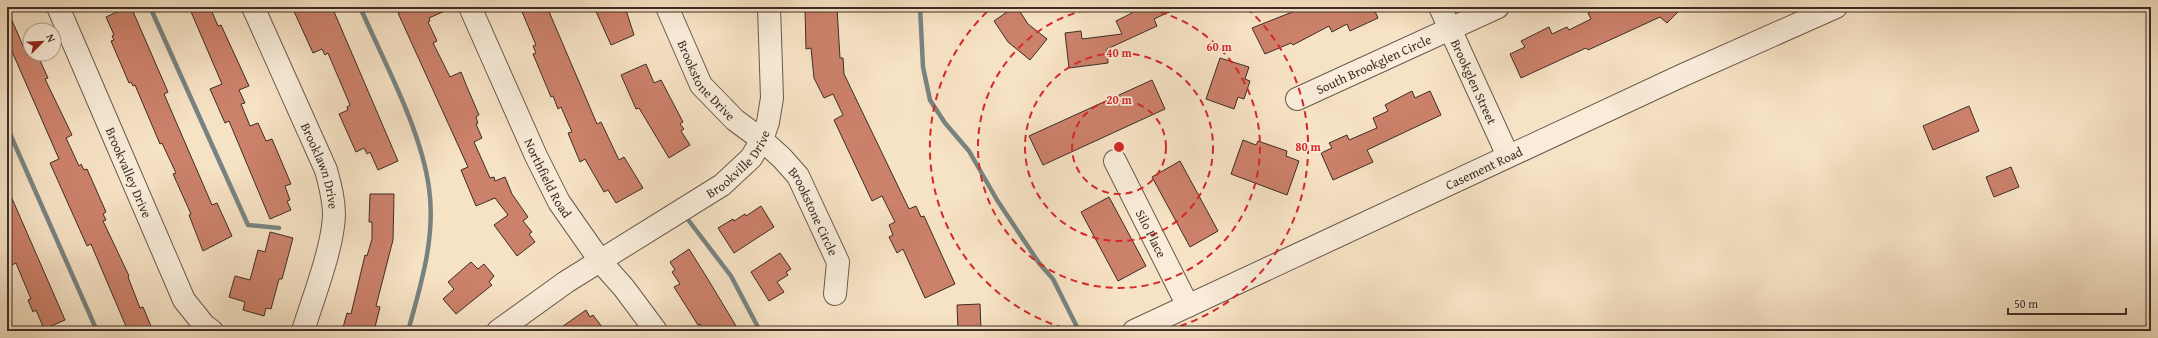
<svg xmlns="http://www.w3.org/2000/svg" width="2158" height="338" viewBox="0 0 2158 338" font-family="'Gentium Book Plus',serif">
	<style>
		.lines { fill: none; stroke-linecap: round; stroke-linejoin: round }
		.stream { stroke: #788381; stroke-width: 4.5 }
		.building { fill: #cc816b; stroke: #3c2d26 }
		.minor-casing { stroke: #6a5a4e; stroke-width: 24 }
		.minor { stroke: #f9ecd9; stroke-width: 22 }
		.ring { fill: none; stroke: #d62828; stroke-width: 2; stroke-dasharray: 7 5 }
		.labels { text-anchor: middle; stroke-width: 3.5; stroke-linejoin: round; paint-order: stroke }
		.street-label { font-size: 13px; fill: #3c2d26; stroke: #f9ecd9 }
		.centre { fill: #d62828; stroke: #f9ecd9; stroke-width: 2 }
		.ring-label { font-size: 12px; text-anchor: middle; font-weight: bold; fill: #d62828; stroke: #f9ecd9; stroke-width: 3.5; stroke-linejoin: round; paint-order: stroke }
	</style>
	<rect width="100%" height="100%" fill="#f6e2c4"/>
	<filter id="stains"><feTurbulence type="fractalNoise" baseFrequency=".005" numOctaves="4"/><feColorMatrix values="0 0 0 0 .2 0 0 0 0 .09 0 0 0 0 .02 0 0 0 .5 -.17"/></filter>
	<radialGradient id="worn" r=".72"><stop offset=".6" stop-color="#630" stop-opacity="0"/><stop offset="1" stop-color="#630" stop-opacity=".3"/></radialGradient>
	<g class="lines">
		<path class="stream" d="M150,7L248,225L279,228
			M360,7C384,62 421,129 429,188C436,236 421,285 408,331
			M920,7L923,67L930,100L945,123L969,151L997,200L1039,263L1053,279L1079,331
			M7,127L97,331
			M686,217L731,276L760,331"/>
	</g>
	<path class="building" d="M128,7H131L168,92L164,94L212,205L217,203L232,236L203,251L189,215L191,214L173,174L176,173L162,143L160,144L135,85L133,86L131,82L129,83L111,41L114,40L112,36L114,35L106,17Z
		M189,7H210L218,26L221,25L249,86L239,90L245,103L241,104L250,126L258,123L266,141L272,139L291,184L285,186L290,200L287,201L291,210L270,219L229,121L225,123L210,89L222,84Z
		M292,7H332L398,161L378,170L370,152L367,154L364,148L356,152L339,114L348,110L347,107L350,105L328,53L325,55L322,49L313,53Z
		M412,7H454L429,18L430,21L428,22L437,41L433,43L450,77L461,72L467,87L479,115L476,117L478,123L476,124L482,138L474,142L490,178L494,177L495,181L505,177L512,194L528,217L523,221L532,232L529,234L535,242L517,256L494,225L508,215L495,198L476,206L461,170L468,167L398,13Z
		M520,7H547L597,124L601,122L619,160L624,157L643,188L616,203L608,190L604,192L585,159L580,162L568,133L572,132L561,107L558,109L553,96L551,97L533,54L536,53L533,46L536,45Z
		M594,7H625L634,35L611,45Z
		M1014,7H1017L1028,24L1047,39L1030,60L1008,42L994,21Z
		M1129,7H1180L1154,19L1157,26L1107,49L1108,63L1069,68L1065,33L1081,31L1082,39L1122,34L1116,21L1132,13Z
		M1305,7H1311L1313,11L1322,7H1373L1378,18L1350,31L1347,24L1332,32L1329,26L1293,45L1291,43L1265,54L1252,28Z
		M1600,7H1683L1667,23L1660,17L1588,50L1586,48L1521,78L1510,54L1525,47L1521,41L1549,27L1552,34L1567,27L1569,30L1591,19L1588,13Z
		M837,8L840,58H843L844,74L909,209L916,206L921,217L924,216L955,284L925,298L903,249L897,253L889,237L893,235L889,225L895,222L882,196L872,201L834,120L843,115L833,94L824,98L814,78L811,48L806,49L805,9Z
		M7,9L27,55L37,54L48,78L45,79L72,135L66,138L79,166L81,164L84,170L87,169L106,212L103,214L106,220L103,221L129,276L128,277L140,308L143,307L153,331H128L91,244L87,246L50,163L59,159L7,40Z
		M1220,58L1249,67L1245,79L1250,81L1244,99L1238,97L1234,109L1206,99Z
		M646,64L654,83L661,80L683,122L680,124L684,129L681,131L690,145L669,158L639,108L636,109L621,75Z
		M1152,80L1165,109L1043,165L1029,136Z
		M1412,91L1415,98L1430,91L1441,115L1367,150L1373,162L1333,180L1321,153L1332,148L1329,143L1347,135L1349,140L1377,128L1373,118L1388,111L1385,105Z
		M1969,106L1979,131L1933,150L1923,126Z
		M1243,140L1256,145L1258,141L1287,151L1286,156L1299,161L1287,195L1231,174Z
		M1180,161L1218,231L1190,247L1152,177Z
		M2011,167L2019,187L1994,197L1986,177Z
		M7,187L65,320L44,329L36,310L33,312L28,300L31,299L16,263L12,265L7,254Z
		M370,194H394L393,240L376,306L380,307L374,331H342L347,313L351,314L365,255L367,256L372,239V222H369Z
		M1109,197L1146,266L1118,281L1081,212Z
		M761,206L774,227L734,253L718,228L733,219L734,221L745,214L746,216Z
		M270,232L293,238L282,279H279L271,309L266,308L264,316L243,310L245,302L229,297L235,276L250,280L258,250L265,252Z
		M689,249L709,281L739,331H708L704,326L702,327L700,324L698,325L674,287L680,284L672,272L675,270L670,262Z
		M780,253L791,269L786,272L788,275L777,282L784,292L769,301L751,272Z
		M471,262L478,269L484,264L494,276L489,282L492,285L456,314L443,299L454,289L448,282Z
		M980,304L981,331H958L957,305Z
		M586,310L590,317L593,315L605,331H556Z"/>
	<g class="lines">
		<defs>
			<g id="minor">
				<path id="s1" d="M58,7L184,300L204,325L212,331"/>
				<path id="s2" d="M253,7L326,170C330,185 334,199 334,215C333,248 313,298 303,331"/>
				<path id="s3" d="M470,7L536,156L559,202L601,262L624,288L656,331"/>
				<path id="s4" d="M667,7L701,85L735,120L762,140L782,158L798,176L838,262L835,294"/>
				<path id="s5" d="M1440,7L1508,156"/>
				<path id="s6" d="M1297,99L1498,7"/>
				<path id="s7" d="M1115,161L1188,306"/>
				<path id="s8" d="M498,331L566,282L722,185L751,158L762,140L768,122L772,98L769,7"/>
				<path id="s9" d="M1134,331L1683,75L1836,7"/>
			</g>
		</defs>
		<use href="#minor" class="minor-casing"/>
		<use href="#minor" class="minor"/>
	</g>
	<g class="ring">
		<circle cx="1119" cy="147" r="47"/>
		<circle cx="1119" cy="147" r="94"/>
		<path d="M1136 7A141 141 0 1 1 1102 7"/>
		<path d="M1075 331A189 189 0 0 1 991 8M1247 8A189 189 0 0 1 1163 331"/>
	</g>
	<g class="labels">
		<g class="street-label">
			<text dy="5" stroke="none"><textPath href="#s6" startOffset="84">South Brookglen Circle</textPath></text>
			<text dy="5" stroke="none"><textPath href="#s4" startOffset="84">Brookstone Drive</textPath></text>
			<text dy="5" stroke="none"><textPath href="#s5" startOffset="82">Brookglen Street</textPath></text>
			<text dy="5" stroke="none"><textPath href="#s8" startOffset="294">Brookville Drive</textPath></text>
			<text dy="5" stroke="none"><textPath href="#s2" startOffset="173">Brooklawn Drive</textPath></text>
			<text dy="5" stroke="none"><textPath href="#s9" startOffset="386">Casement Road</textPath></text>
			<text dy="5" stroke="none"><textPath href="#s1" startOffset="180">Brookvalley Drive</textPath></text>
			<text dy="5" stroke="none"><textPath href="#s3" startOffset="188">Northfield Road</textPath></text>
			<text dy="5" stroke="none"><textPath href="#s4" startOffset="257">Brookstone Circle</textPath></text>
			<text dy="5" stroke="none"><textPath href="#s7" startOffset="81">Silo Place</textPath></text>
		</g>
	</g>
	<circle cx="1119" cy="147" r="6" class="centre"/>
	<g class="ring-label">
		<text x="1219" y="51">60 m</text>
		<text x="1119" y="57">40 m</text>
		<text x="1119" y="104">20 m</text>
		<text x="1308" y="151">80 m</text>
	</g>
	<rect width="2158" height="338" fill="none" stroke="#f6e2c4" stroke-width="24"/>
	<rect x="8" y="8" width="2142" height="322" fill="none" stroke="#3c2d26" stroke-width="2"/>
	<rect x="12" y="12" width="2134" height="314" fill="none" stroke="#3c2d26"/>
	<g transform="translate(42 42) rotate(66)"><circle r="19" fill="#f9ecd9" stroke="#ada091"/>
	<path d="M0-3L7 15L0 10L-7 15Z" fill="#8f2418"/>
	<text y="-6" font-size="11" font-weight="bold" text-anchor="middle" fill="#3c2d26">N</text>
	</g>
	<path d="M2008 308v6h118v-6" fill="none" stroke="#3c2d26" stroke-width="2"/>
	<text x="2014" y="308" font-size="12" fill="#3c2d26" stroke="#f9ecd9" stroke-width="3" paint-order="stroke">50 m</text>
	<rect width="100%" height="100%" filter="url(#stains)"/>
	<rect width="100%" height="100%" fill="url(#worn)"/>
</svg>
